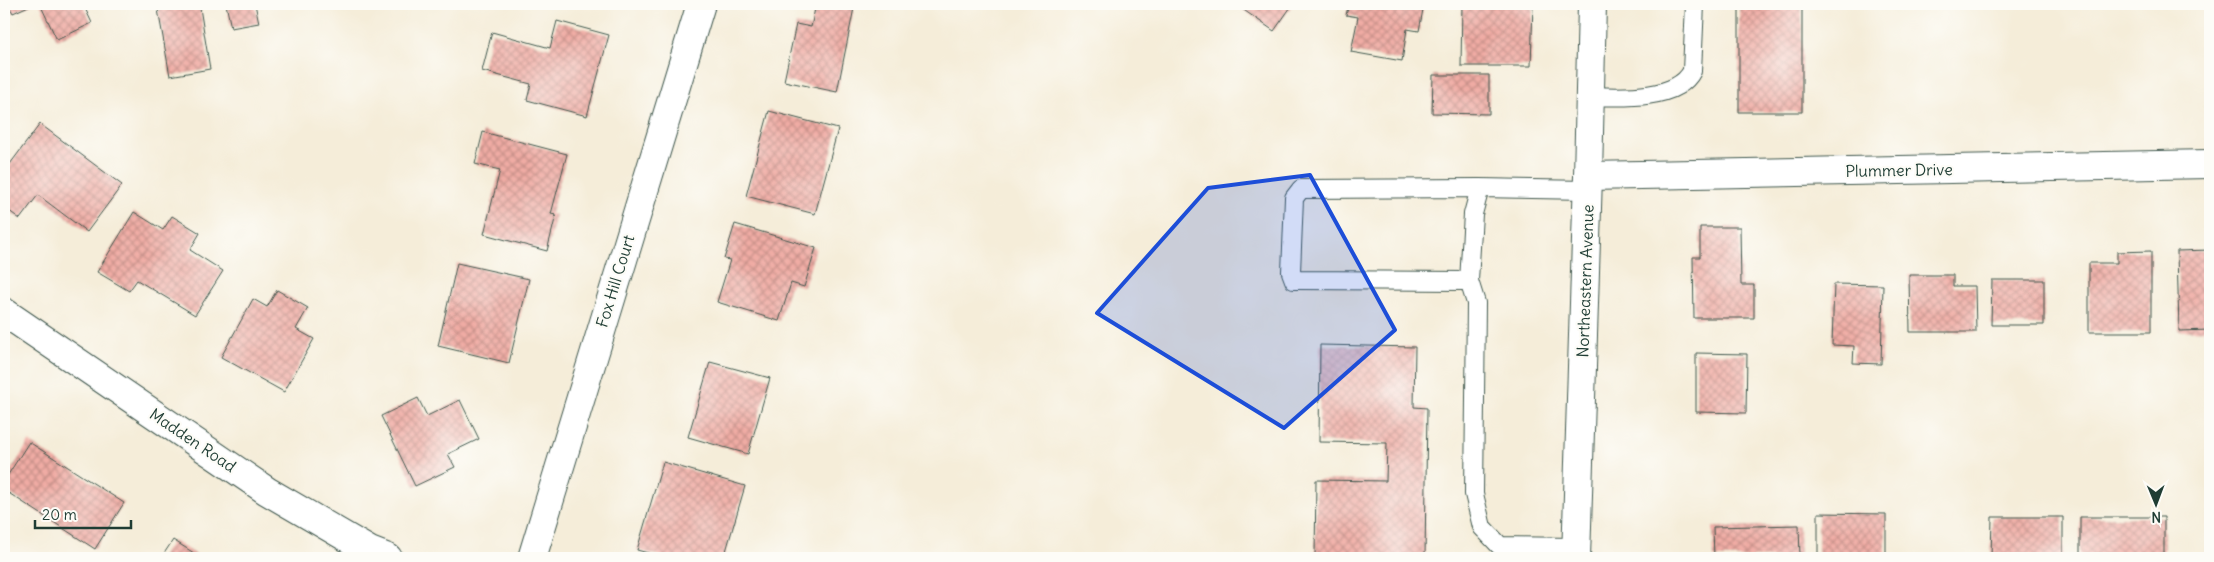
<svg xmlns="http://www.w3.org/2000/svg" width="2214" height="562" viewBox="0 0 2214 562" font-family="Delius,sans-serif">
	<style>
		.building { fill: url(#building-cross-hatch) }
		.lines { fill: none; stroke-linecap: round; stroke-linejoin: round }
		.service-casing { stroke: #3f574d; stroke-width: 20 }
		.minor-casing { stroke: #3f574d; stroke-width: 30 }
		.tertiary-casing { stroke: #3f574d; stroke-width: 30 }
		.service { stroke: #fff; stroke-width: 18 }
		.minor { stroke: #fff; stroke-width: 28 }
		.tertiary { stroke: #fff; stroke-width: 28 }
		.marked { fill: #1d4ed8; fill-opacity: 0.2; stroke: #1d4ed8; stroke-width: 4; stroke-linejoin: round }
		.labels { text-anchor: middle; stroke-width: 4.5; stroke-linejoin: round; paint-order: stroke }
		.street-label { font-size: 16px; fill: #1f3d34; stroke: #fdfcf7 }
	</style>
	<defs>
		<pattern id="building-cross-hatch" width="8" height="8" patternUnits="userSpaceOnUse" patternTransform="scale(1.25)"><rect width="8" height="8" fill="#f0aca4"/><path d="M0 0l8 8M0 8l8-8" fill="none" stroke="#c28d86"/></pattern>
	</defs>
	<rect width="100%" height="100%" fill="#fdfcf7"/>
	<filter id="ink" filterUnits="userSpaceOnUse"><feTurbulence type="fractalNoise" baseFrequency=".02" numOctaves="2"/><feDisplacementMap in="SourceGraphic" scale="10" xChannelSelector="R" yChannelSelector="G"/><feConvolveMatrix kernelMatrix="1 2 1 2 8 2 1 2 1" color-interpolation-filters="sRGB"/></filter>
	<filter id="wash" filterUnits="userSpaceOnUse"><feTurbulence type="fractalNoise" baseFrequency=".0096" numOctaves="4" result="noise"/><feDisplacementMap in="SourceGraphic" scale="20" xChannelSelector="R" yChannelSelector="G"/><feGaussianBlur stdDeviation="1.12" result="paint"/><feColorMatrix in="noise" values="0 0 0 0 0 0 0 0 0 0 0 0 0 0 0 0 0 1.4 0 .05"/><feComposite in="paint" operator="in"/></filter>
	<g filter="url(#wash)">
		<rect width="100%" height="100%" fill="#f5edd9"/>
		<g id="blocks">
			<path class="building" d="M8,4H33L13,13Z
				M40,4H83L92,23L57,40Z
				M157,4H220L200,8L210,69L170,76Z
				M226,4H255L259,23L231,28Z
				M816,4H834L854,8L837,92L784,81L796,24L811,27Z
				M1235,4H1293L1274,31Z
				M1349,4H1424L1419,31L1407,29L1402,61L1351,52L1358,17L1346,15Z
				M1462,4H1533L1531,66H1461Z
				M1739,4H1802V112H1739Z
				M557,21L609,35L587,116L527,100L531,84L482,71L492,32L550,48Z
				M1433,75H1489V114L1432,113Z
				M769,111L838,129L815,214L746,196Z
				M40,124L122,185L87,232L38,195L20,219L4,207V172Z
				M483,132L567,154L551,214L556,215L547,251L484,234L500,170L475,164Z
				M134,212L163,230L172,216L200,233L190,250L223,271L195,315L137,280L129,291L97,272Z
				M735,224L816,248L804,287L791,283L779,321L717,302L730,260L724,259Z
				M1700,227H1740L1741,285H1754V318H1694L1693,257H1700Z
				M2210,250V330L2179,331L2177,251Z
				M2151,251V332H2089V263H2117V252Z
				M457,263L529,279L509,363L438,346Z
				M1909,275H1953V286H1975L1976,332H1910Z
				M1992,280H2044V325H1991Z
				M1834,284L1883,285L1881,364L1853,363L1854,346L1832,345Z
				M277,290L308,308L296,329L314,339L284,392L221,357L253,299L267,307Z
				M1320,345L1415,347L1414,407L1427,408L1425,558H1315L1316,480L1386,481L1387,443L1319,442Z
				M1696,353L1747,354L1746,413L1696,412Z
				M710,362L770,378L748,454L688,437Z
				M418,398L427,416L460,400L479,439L448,454L455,467L415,486L381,416Z
				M29,442L124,503L95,549L4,490V481Z
				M663,462L745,486L724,558H666L637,550Z
				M1818,513L1886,514V558H1818Z
				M1992,517H2063V558H1991Z
				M2080,517H2164V558H2080Z
				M1799,525L1800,558H1714L1713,527Z
				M173,540L202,558H161Z"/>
		</g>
	</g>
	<g filter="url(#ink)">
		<use href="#blocks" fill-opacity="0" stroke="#3f574d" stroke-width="1"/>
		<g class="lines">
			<defs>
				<path id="service" d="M1590,96C1618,97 1677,101 1692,71L1695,4
					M1480,188L1301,189L1294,198L1291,272L1294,280L1469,281L1473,214L1480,188L1588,190
					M1469,281L1476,303L1474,494L1482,527L1500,546L1576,547"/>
				<path id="minor" d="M1588,176L2210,164
					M532,558L701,4"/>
				<path id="tertiary" d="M4,312L267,491L370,551L388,558
					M1576,558L1588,176L1592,4"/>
			</defs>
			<use href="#service" class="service-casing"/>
			<use href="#minor" class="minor-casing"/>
			<use href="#tertiary" class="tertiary-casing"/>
			<use href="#service" class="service"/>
			<use href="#minor" class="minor"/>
			<use href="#tertiary" class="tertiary"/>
		</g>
	</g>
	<path class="marked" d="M1310,175L1395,330L1284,428L1097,313L1208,188Z"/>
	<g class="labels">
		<g class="street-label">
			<text transform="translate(1899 170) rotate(-1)" y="6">Plummer Drive</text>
			<text transform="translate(615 281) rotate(-73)" y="6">Fox Hill Court</text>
			<text transform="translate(1585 281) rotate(-88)" y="6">Northeastern Avenue</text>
			<text transform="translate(193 440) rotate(34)" y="6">Madden Road</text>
		</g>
	</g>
	<rect width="2214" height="562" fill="none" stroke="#fdfcf7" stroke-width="20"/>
	<g transform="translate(2156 504) rotate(179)" stroke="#fdfcf7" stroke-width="4" paint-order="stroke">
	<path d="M0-4L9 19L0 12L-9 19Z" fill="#1f3d34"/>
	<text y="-8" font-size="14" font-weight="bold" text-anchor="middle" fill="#1f3d34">N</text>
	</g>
	<path d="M35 520v8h96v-8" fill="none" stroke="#1f3d34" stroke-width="2.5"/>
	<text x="42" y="520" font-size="15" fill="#1f3d34" stroke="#fdfcf7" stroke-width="4" paint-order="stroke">20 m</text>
</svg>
